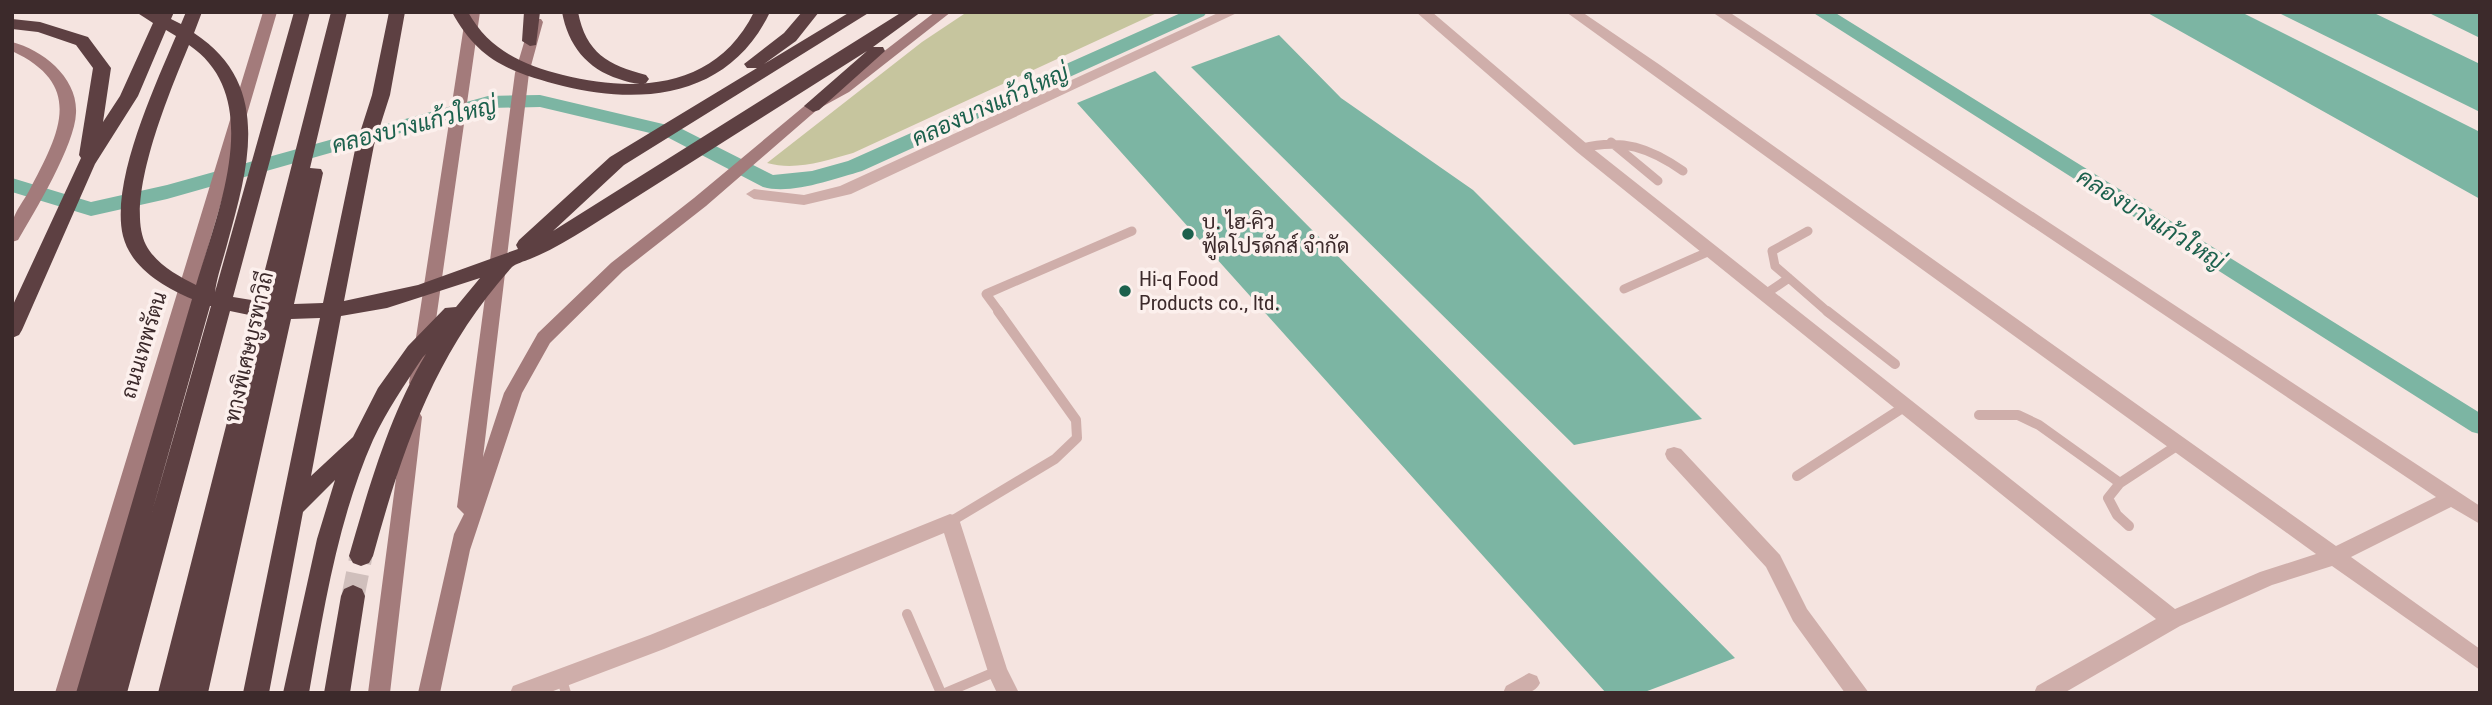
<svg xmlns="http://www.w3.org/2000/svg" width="2492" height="705" viewBox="0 0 2492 705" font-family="'Roboto Condensed',Sarabun,sans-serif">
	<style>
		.green { fill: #c6c59e }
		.water { fill: #7cb5a3 }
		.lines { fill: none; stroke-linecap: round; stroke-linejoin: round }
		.canal { fill: #7cb5a3; fill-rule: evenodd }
		.highway-tunnel { stroke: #d0bfbc; stroke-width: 23; stroke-dasharray: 23 11; stroke-linecap: butt }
		.lane-far1 { stroke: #cfaeaa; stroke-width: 9 }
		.lane { stroke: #cfaeaa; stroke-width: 10 }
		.street { fill: #cfaeaa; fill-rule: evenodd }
		.secondary { fill: #a37b7b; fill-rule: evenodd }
		.highway { fill: #5d4042; fill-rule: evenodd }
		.poi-dot { fill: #1c614d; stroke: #fcf0ed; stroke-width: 2.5 }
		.labels { text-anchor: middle; stroke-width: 7; stroke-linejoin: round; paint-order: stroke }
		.poi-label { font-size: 21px; fill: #3c2a2b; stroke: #fcf0ed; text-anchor: start }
		.street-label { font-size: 21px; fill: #3c2a2b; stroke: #fcf0ed }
		.water-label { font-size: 23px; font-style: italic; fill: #1c614d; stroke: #fcf0ed }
	</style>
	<rect width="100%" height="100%" fill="#f5e4e0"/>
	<path class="green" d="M967,12H1159L853,153C824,161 796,171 767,163L922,42Z"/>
	<path class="water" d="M2146,12H2241L2480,132V199Z
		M2277,12H2372L2480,64V112Z
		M2427,12H2480V38Z
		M1279,35L1341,98L1473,190L1702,419L1574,445L1191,67Z
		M1155,71L1735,658L1642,693H1606L1077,103Z"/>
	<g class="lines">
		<path class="canal" d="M1183,12H1207L1204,16L862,171C834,179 791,195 763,187L667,137L540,107L489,108L167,199L91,216L12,192V178L91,202L167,185L488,96L540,95L680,128L773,175L812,171L848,161Z
			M1812,12H1834L2480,413V434L2472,432Z"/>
		<path class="highway-tunnel" d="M353,596L361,556"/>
		<path class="lane-far1" d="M1611,142L1658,181
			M1582,148C1622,138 1650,148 1683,171
			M1808,231L1772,251L1775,266L1829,313
			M1624,289L1710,251
			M1764,295L1789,278
			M1000,313L986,294L1132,231"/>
		<path class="lane" d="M1827,311L1895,364
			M1979,415H2018L2039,425L2120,483
			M1797,476L1904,407
			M950,522L1055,459L1077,438L1076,420L998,311
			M2129,526L2117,515L2108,498L2120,483L2178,445
			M907,614L941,693
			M561,677L566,693
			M945,693L997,671"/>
		<path class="street" d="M1220,12H1239L851,194L804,205L754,199L746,194L754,189L804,195L840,186Z
			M1416,12H1432L1587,144L2175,609L2260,572L2316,554L1566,12H1582L1660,65L2336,546L2436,497L1712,12H1729L2480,506V524L2451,507L2351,557L2480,649V670L2332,566L2272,585L2180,626L2064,693H2034L2037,686L2156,619L1577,152Z
			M1674,447L1681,449L1780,555L1807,609L1869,693H1845L1793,621L1766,567L1667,459L1665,454L1667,449Z
			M950,514L957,516L960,522L1007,669L1019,693H997L990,678L944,533L664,649L548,693H510L513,686L650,635Z
			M1529,673L1537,676L1540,683C1533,697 1517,693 1503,693L1506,686Z"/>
		<path class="secondary" d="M263,12H277L77,693H55Z
			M466,12H480L427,383L424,388H412L409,383Z
			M935,12H951L849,92L818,109L706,206L623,271L550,343L522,393L470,550L440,693H418L454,534L464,514L457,507L515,73L531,19H541L543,22L529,73L483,457L504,393L538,333L611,263L694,198L808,103L839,86Z
			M12,42C43,50 78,78 76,113C75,145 35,211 18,240L12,242C12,235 11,226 13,220C16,210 24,200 29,191C58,135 87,86 12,51Z
			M413,410L419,412L422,417L390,693H368L404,417L407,412Z"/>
		<path class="highway" d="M136,12H174L171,19L181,24L186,12H202L194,33C272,84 249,165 228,241C224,257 217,276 215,292L294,12H310L233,297L257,301L331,12H347L310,168L321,169L323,173L294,304L323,303L356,145L372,95L389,12H405L390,95L374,145L344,301L418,285L518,249L516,245L519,240L610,157L757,68H747L744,64L784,33L802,12H819L796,41L764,64L850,12H870L624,165L553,231L902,12H921L873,47H883L885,51L819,110L813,112L804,106L867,51L586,229C568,240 550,251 530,259C525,261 515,264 512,267C435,352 403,447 373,556L369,563L361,566L353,563L349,556C369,487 389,416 426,354L423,357C405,384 387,410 373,440C338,519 324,608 309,693H283L317,539L335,480L303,512L269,693H243L320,318L291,319L208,693H158L254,316L230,311L127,693H76L192,299C164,287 131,268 123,236C110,182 155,86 176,36L166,30L138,96L95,164L22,330L19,335L12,338V307L81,158L79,155L93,68L76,45L38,32L12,29V19L40,22L88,37L111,68L103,122L120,96L153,23ZM189,45C267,98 217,213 196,285C178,276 156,264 146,245C123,200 171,89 189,45ZM480,278L456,307L445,308L408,346L378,388L353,437L311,476L341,316L387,308ZM210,306H211L152,512Z
			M452,12H468C489,50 523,65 563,75C637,93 716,89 754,12H770C730,96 645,106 563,86C512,73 478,61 452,12Z
			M524,12H540L536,45L530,46L522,41Z
			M562,12H578C586,53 608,65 646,75L649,79L646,83C637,85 628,82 619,79C587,69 568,45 562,12Z
			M353,585L362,589L365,596L350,693H324L341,596L344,589Z"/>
	</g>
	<g class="poi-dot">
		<circle cx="1188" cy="234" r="7"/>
		<circle cx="1125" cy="291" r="7"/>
	</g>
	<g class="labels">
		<g class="poi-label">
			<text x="1202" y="229">บ. ไฮ-คิว<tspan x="1202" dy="24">ฟู้ดโปรดักส์ จำกัด</tspan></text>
			<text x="1139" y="286">Hi-q Food<tspan x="1139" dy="24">Products co., ltd.</tspan></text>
		</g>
		<g class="street-label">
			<text transform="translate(144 345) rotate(-73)" y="7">ถนนเทพรัตน</text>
			<text transform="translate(249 347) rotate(-77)" y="7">ทางพิเศษบูรพาวิถี</text>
		</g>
		<g class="water-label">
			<text transform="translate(990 105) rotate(-24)" y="8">คลองบางแก้วใหญ่</text>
			<text transform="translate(414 125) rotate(-14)" y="8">คลองบางแก้วใหญ่</text>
			<text transform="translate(2151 219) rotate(32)" y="8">คลองบางแก้วใหญ่</text>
		</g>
	</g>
	<rect width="2492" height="705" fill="none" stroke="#3c2a2b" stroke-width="28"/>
</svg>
